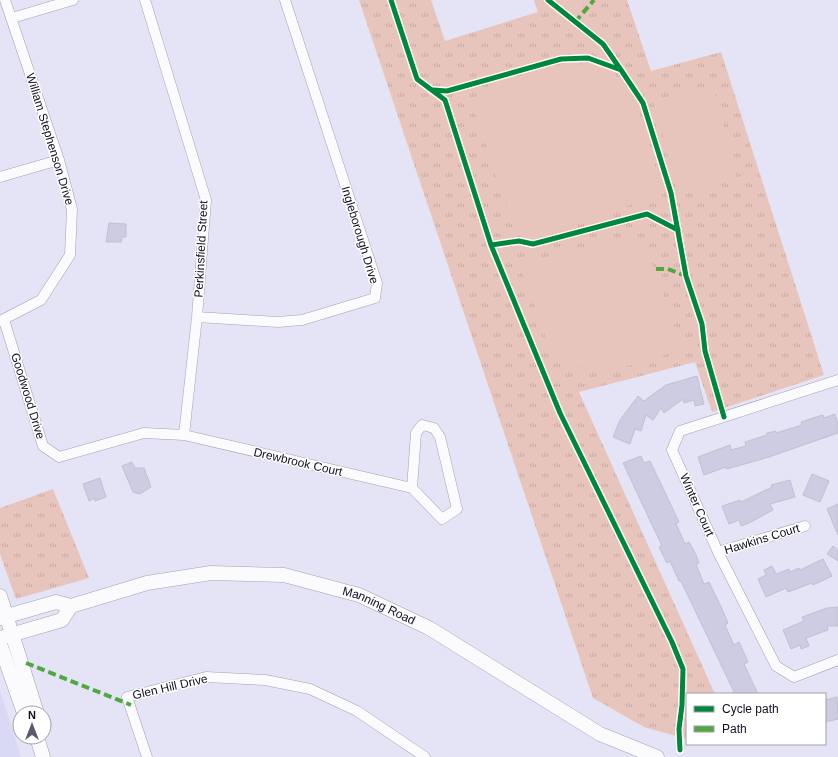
<svg xmlns="http://www.w3.org/2000/svg" width="838" height="757" viewBox="0 0 838 757" font-family="Helvetica,sans-serif">
	<style>
		.built { fill: #d9d8f5 }
		.park { fill: url(#park-tufts) }
		.pitch { fill: #e8c5bc }
		.building { fill: #cdcce2; stroke: #c0c0d2 }
		.lines { fill: none; stroke-linecap: round; stroke-linejoin: round }
		.minor-casing { stroke: #a2a1b3; stroke-width: 11 }
		.secondary-casing { stroke: #a2a1b3; stroke-width: 15 }
		.minor { stroke: #fbfbfe; stroke-width: 10 }
		.secondary { stroke: #fbfbfe; stroke-width: 14 }
		.quiet { stroke: #51a843; stroke-width: 4; stroke-dasharray: 8 4; stroke-linecap: butt }
		.cycleway-casing { stroke: #fff; stroke-width: 8 }
		.cycleway { stroke: #00873e; stroke-width: 5 }
		.labels { text-anchor: middle; stroke-width: 3; stroke-linejoin: round; paint-order: stroke }
		.street-label { font-size: 12px; fill: #110f23; stroke: #fff }
	</style>
	<defs>
		<pattern id="park-tufts" width="24" height="20" patternUnits="userSpaceOnUse"><rect width="24" height="20" fill="#e8c5bc"/><path d="M3 7l-1-3M5 7V3M7 7l1-3M15 17l-1-3M17 17v-4M19 17l1-3" fill="none" stroke="#c6a8a1"/></pattern>
	</defs>
	<rect width="100%" height="100%" fill="#e4e4f6"/>
	<path class="built" d="M0,690L21,757H0Z"/>
	<path class="park" d="M359,0H431L445,41L538,12L534,0H627L651,71L721,52L824,375L712,412L695,362L579,392L715,694H687V739L644,727L593,698Z
		M53,489L89,578L16,599L0,554V508Z"/>
	<path class="pitch" d="M568,0H581L584,6L575,16L564,6Z
		M587,64C595,67 609,69 615,75C641,98 654,161 662,193L532,242L516,234L471,101L496,85L547,66Z
		M713,87L737,178L678,193L654,103Z
		M632,236L644,241L682,347L647,363L593,371L572,364L548,343L519,264Z"/>
	<path class="building" d="M109,223L126,224V237H122L121,242H106Z
		M697,376L704,404L695,406L694,400L684,403L683,399L664,413L661,408L653,420L646,415L641,431L635,429L630,444L613,437L620,420L638,396L644,401L666,385Z
		M835,414L838,424V433L769,457L727,469L726,467L704,475L698,457L730,445L731,450L746,446L745,442L767,435V433L776,431V433L802,425L801,422L816,417L823,415L824,418Z
		M641,456L644,463L650,461L679,522L676,524L685,544L689,542L696,555L699,563L696,564L704,584L709,582L722,609L728,623L725,625L734,645L739,642L748,662L744,664L758,694H735L681,581H679L670,561L667,563L659,547L662,546L623,463Z
		M132,462L135,468H144L151,487L140,494L133,492L122,466Z
		M812,474L829,481L820,502L803,495Z
		M100,478L106,497L95,501V498L89,501L83,484Z
		M790,480L795,497L770,504L773,510L749,523L741,526L739,520L729,524L722,506L740,500L741,502L772,487L771,485Z
		M838,504V535L827,509Z
		M833,546L838,550V561L827,554Z
		M823,559L832,576L813,585L812,583L788,592L786,588L766,597L758,579L766,575L764,570L772,566L776,574L789,569L790,572L799,568L800,570Z
		M838,607V626H827L828,630L806,638L809,646L801,649L800,645L791,649L783,630L804,621L802,617L827,608Z
		M837,697L838,719L825,722V700Z"/>
	<g class="lines">
		<defs>
			<path id="minor" d="M145,0L206,200L197,317L184,435
				M12,18L73,0
				M0,177L59,160
				M197,317L278,322L302,320L375,298L377,283L285,0
				M4,320L43,446L59,457L144,433L184,435L412,488L442,519L457,509L440,437L434,428L422,425L416,433L412,488
				M0,321L41,300L70,255L72,209L59,160L5,0
				M838,380L680,431L672,450L718,552L776,666L794,677L838,660
				M718,552L805,526
				M147,757L127,697L206,677L265,680L310,689L357,711L425,757"/>
			<g id="secondary">
				<path d="M0,596L37,713"/>
				<path id="s1" d="M0,618L56,602L71,606L147,583L211,573L284,575L359,595L429,628L600,734L657,757"/>
				<path d="M0,638L62,620L71,606"/>
				<path d="M0,644L24,713"/>
				<path d="M37,737L43,757"/>
			</g>
		</defs>
		<use href="#minor" class="minor-casing"/>
		<use href="#secondary" class="secondary-casing"/>
		<use href="#minor" class="minor"/>
		<use href="#secondary" class="secondary"/>
		<path class="quiet" d="M575,22L594,0
			M656,269H668L686,276
			M26,663L131,705"/>
		<defs>
			<path id="cycleway" d="M391,0L417,79L445,100L491,245L560,413L672,642L683,669L682,705L679,729L680,750
				M548,0L603,44L621,70
				M433,90L447,91L561,59L588,58L621,70L643,103L671,193L686,276L702,324L705,351L724,417
				M491,245L519,241L533,244L647,214L678,230"/>
		</defs>
		<use href="#cycleway" class="cycleway-casing"/>
		<use href="#cycleway" class="cycleway"/>
	</g>
	<g class="labels">
		<g class="street-label">
			<text transform="translate(50 139) rotate(73)" y="4">William Stephenson Drive</text>
			<text transform="translate(360 235) rotate(73)" y="4">Ingleborough Drive</text>
			<text transform="translate(201 249) rotate(-87)" y="4">Perkinsfield Street</text>
			<text transform="translate(28 396) rotate(73)" y="4">Goodwood Drive</text>
			<text transform="translate(298 462) rotate(13)" y="4">Drewbrook Court</text>
			<text transform="translate(697 505) rotate(66)" y="4">Winter Court</text>
			<text transform="translate(762 539) rotate(-17)" y="4">Hawkins Court</text>
			<text dy="4" stroke="none"><textPath href="#s1" startOffset="391">Manning Road</textPath></text>
			<text transform="translate(170 687) rotate(-13)" y="4">Glen Hill Drive</text>
		</g>
	</g>
	<rect x="686" y="693" width="140" height="52" fill="#ffffff" stroke="#a09fa7"/>
	<rect x="694" y="706" width="20" height="6" fill="#00873e" stroke="#a09fa7"/>
	<text x="722" y="713" font-size="12" fill="#110f23">Cycle path</text>
	<rect x="694" y="726" width="20" height="6" fill="#51a843" stroke="#a09fa7"/>
	<text x="722" y="733" font-size="12" fill="#110f23">Path</text>
	<g transform="translate(32 725)"><circle r="19" fill="#ffffff" stroke="#a09fa7"/>
	<path d="M0-3L7 15L0 10L-7 15Z" fill="#5b5a6d"/>
	<text y="-6" font-size="11" font-weight="bold" text-anchor="middle" fill="#110f23">N</text>
	</g>
</svg>
